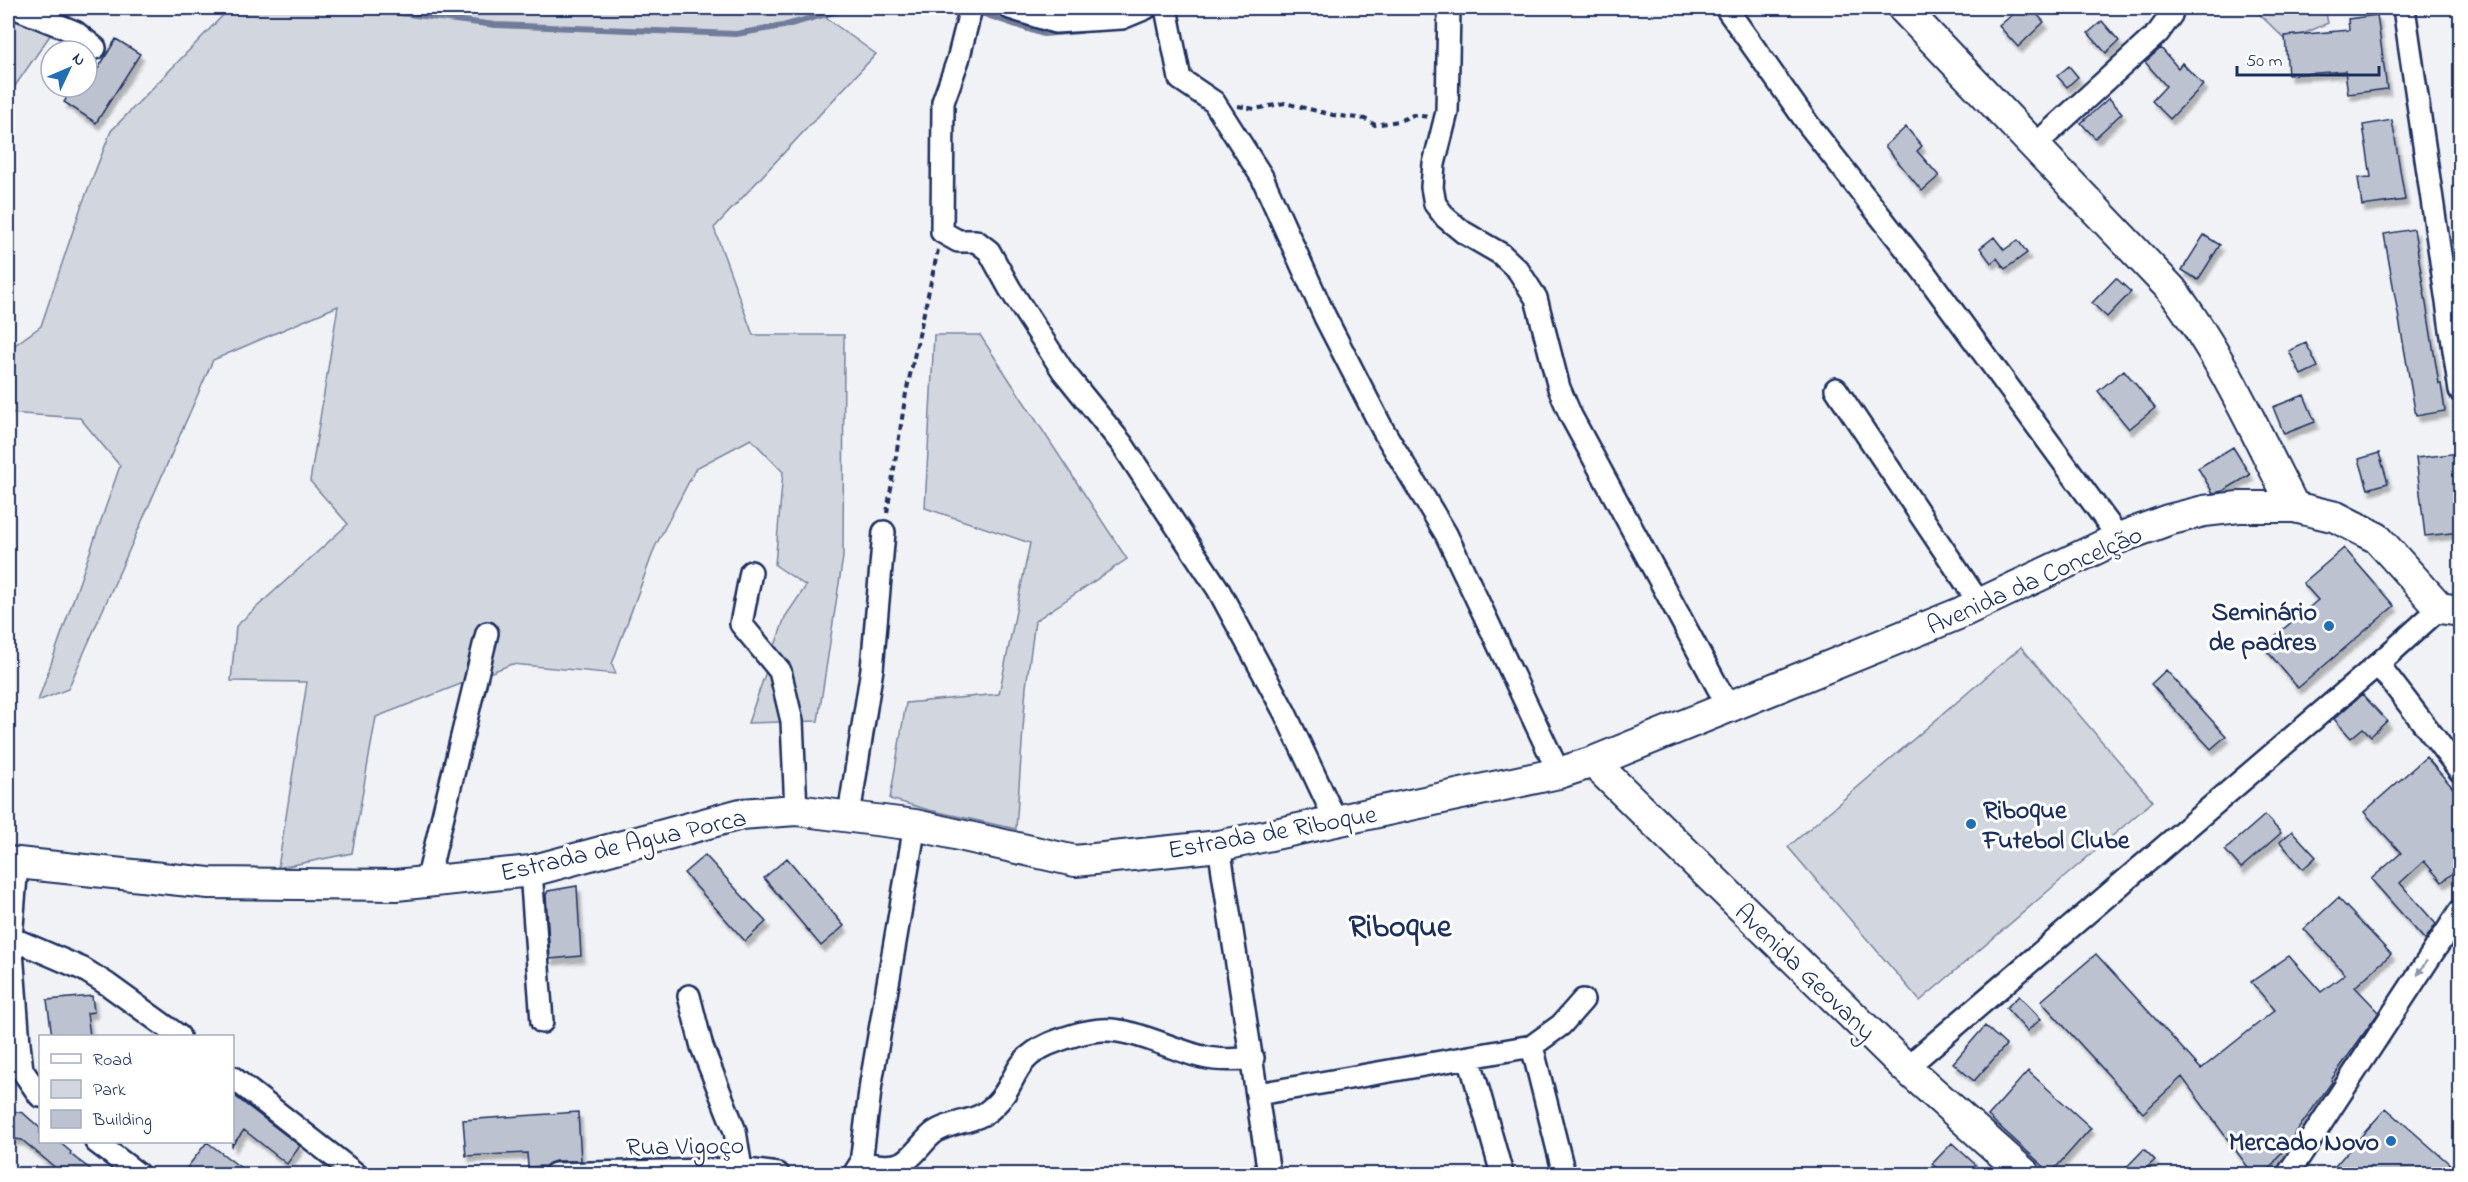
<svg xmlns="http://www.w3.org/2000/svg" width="2468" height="1182" viewBox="0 0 2468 1182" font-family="'Indie Flower',sans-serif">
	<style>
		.green { fill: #d2d6df; stroke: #76829e; stroke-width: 1.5 }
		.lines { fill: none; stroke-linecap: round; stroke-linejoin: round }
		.stream { stroke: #707c9a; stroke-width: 6 }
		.building { fill: #bcc2d0; stroke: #1b2f5e; stroke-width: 1.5; filter: url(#shadow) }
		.street-casing { stroke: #1b2f5e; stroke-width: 26 }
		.secondary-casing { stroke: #1b2f5e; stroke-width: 34 }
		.path { stroke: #1b2f5e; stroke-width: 4; stroke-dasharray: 6 4.5; stroke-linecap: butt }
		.street { stroke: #fff; stroke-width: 21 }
		.secondary { stroke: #fff; stroke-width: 30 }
		.oneway { fill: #8d97ae }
		.poi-dot { fill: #1f6fb2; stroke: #fff; stroke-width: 2 }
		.labels { text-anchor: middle; stroke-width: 6; stroke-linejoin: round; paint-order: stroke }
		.street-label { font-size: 26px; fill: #1b2f5e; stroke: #fff }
		.poi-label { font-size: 26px; font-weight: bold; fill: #1b2f5e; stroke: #fff; text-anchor: end }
		.district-label { font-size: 32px; font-weight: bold; fill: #1b2f5e; stroke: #fff }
	</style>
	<defs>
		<filter id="shadow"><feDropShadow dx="3.5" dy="6" stdDeviation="1.5" flood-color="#0004"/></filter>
	</defs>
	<rect width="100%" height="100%" fill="#f1f2f5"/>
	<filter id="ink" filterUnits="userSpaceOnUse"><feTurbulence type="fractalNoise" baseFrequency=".0167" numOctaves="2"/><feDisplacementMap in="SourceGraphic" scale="12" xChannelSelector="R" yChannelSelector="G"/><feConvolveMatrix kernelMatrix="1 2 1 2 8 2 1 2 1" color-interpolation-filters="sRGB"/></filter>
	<g filter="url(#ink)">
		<path class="green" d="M8,8H69L8,96Z
			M230,8H812L876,54L714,228L753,335H844L843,557L818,721L748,723L785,617L806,586L775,565L783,472L751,439L696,468L655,547L612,664L616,674L512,664L376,717L352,853L278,868L307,682L231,681L236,626L348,524L310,481L338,306L213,360L68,689L38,701L120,466L80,418L8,413V350L41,326L81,207L111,131Z
			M2253,8H2325L2328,23L2287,41Z
			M934,335H980L1127,559L1035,621L1026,687L1016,829L929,810L890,799L906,703L999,694L1030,543L925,508Z
			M2021,647L2153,801L1920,1001L1788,847Z"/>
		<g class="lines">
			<path class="stream" d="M360,8L495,25L736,34L783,26L848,8
				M975,11L1043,34L1081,31"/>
		</g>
		<path class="building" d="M2020,8H2031L2044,22L2018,47L1999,26Z
			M2377,15L2387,89L2348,94L2345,71L2288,75L2285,36L2349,30L2348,19Z
			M2102,21L2119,41L2106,53L2088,33Z
			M116,39L140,54L96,123L64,102L73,87H87Z
			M2161,48L2178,68L2182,63L2203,85L2170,119L2152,101L2166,86L2145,62Z
			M2069,66L2078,77L2067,87L2057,76Z
			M2109,98L2122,113L2095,138L2081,123Z
			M2392,120L2405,200L2362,206L2358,178L2371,177L2363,125Z
			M1906,127L1922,146L1917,151L1939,176L1922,191L1885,146Z
			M2414,229L2439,384H2441L2445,411L2416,416L2384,234Z
			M2204,235L2220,245L2198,280L2182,270Z
			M1994,237L2004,250L2018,240L2027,253L2005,269L1997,258L1991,263L1980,248Z
			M2116,278L2131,292L2107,317L2092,303Z
			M2306,343L2318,367L2301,375L2289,351Z
			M2124,370L2155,408L2129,429L2098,391Z
			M2304,395L2315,422L2284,434L2273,407Z
			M2233,447L2250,475L2223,491L2213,493L2198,468Z
			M2379,453L2388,483L2368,489L2359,459Z
			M2460,453V498L2458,499L2460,532L2425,536L2416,458Z
			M2344,548L2394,606L2298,688L2263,646L2318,600L2303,583Z
			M2166,670L2226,736L2211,749L2151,684Z
			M2362,694L2387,721L2371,736L2363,728L2351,738L2334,719Z
			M2426,757L2460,796V867L2442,882L2424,861L2400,883L2436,924L2425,940L2371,879L2401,853L2364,812Z
			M2265,815L2281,833L2241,868L2225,850Z
			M2292,831L2316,857L2303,869L2280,842Z
			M705,855L766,922L745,941L684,873Z
			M787,858L844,926L821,946L764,878Z
			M577,886L581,956L550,959L546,895L548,891Z
			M2338,898L2391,954L2355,987L2379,1012L2331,1080L2332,1082L2266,1174H2253L2182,1077L2143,1113L2041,1001L2096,954L2201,1069L2275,1010L2251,982L2289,956L2321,992L2345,974L2304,929Z
			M92,996L94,1012L87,1013L90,1036H52L47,1000Z
			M2019,996L2041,1019L2027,1031L2006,1008Z
			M1985,1026L2006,1045L1974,1081L1953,1063Z
			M2028,1071L2091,1128L2051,1173L1988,1116Z
			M232,1094L300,1146L287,1164L244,1130L232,1146Z
			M2386,1108L2460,1173V1174H2328Z
			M8,1110L23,1113L40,1128V1142H59L71,1152L70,1154L97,1174H63L22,1140L8,1138Z
			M578,1112L581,1161H555L545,1166L528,1167L527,1153L466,1156L463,1120Z
			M207,1142L249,1174H182Z
			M1952,1143L1976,1165L1967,1174H1944L1932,1164Z
			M2144,1149L2155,1160L2140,1174H2120Z"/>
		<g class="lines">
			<defs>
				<path id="street" d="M16,8L75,32L95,48
					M971,8L958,60L943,102L942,232L958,241H976L989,251L1010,289L1063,371L1122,444L1218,589L1285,713L1336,821
					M1010,8L1055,22L1122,18L1146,8
					M1166,8L1180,79L1214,102L1262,177L1325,317L1383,430L1446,534L1559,773
					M1449,8L1447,112L1434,164L1432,187L1435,204L1446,218L1463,232L1501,254L1518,270L1536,298L1559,388L1571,416L1729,708
					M1726,8L1808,124L1924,272L2119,538
					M2404,8L2460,391
					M2035,145L2158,33L2171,15L2173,8
					M1836,389L1980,604
					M751,572L741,624L780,671L792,721L796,810
					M2378,664L2460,771
					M849,815L872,669L884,532
					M1219,846L1269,1174
					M17,864L11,938L19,1044L22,1070L40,1096
					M531,871L542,1022
					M427,882L487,633
					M11,938L83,969L107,984L179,1036
					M689,996L702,1047L735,1131L741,1169
					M1532,1046L1564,1174
					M1469,1057L1502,1174
					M1906,1068L2378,664L2440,608
					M232,1077L356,1174
					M1258,1094L1532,1046L1561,1025L1583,1000
					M96,1142L138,1174
					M861,1163C875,1165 889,1168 902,1163C916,1156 923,1140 935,1132C953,1120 977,1123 993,1107C1019,1083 1009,1062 1049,1044C1066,1037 1084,1031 1102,1030C1133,1028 1172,1050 1203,1057C1219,1061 1236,1060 1253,1058
					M555,1174L741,1169L778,1174
					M854,1174L861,1163L871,1083L915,825
					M2288,1174L2460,911"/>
				<path id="secondary" d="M1903,8L2172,290C2222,356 2256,434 2294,507
					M1593,762L1906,1068L2025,1174
					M8,862L209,883L396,885L531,871L741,814L796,810L915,825L1075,861L1219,846L1559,773L1593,762L1958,614L2119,538L2168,520L2204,511L2239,507H2294L2336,517L2377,538L2440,608L2460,611"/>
			</defs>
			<use href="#street" class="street-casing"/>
			<use href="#secondary" class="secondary-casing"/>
			<path class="path" d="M1238,106L1255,109L1285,103L1333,115L1365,119L1375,125L1399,121L1413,115L1429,117
				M887,513L906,393L938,250"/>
			<use href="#street" class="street"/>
			<use href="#secondary" class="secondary"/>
		</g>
		<defs><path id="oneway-solid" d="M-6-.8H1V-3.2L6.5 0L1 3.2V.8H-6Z" transform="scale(1.5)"/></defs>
		<use class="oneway" href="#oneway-solid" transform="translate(2422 968) rotate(123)"/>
	</g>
	<g class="poi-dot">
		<circle cx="2329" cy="626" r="6"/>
		<circle cx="1971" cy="824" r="6"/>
		<circle cx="2391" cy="1141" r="6"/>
	</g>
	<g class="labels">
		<g class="street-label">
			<text transform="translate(2034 579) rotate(-24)" y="9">Avenida da Concelção</text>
			<text transform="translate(1272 831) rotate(-10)" y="9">Estrada de Riboque</text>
			<text transform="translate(623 844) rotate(-13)" y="9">Estrada de Agua Porca</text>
			<text transform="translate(1806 971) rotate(44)" y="9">Avenida Geovany</text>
			<text transform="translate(685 1145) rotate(-1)" y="9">Rua Vigoço</text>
		</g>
		<g class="poi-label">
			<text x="2317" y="620">Seminário<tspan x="2317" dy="30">de padres</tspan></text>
			<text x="1983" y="818" text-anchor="start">Riboque<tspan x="1983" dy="30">Futebol Clube</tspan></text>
			<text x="2379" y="1150">Mercado Novo</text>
		</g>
		<g class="district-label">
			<text x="1400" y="936">Riboque</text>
		</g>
	</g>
	<rect width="2468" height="1182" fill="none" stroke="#fff" stroke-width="30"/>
	<rect x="15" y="15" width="2438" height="1152" fill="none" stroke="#1b2f5e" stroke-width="2" filter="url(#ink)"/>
	<rect x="39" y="1035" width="195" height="108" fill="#ffffff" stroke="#a4acbf" stroke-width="1.5"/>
	<rect x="51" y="1054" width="30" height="9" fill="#ffffff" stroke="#a4acbf" stroke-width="1.5"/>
	<text x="93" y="1065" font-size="18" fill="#1b2f5e">Road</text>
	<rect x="51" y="1080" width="30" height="18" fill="#d2d6df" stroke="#a4acbf" stroke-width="1.5"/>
	<text x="93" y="1095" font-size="18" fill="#1b2f5e">Park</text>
	<rect x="51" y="1110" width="30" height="18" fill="#bcc2d0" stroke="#a4acbf" stroke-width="1.5"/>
	<text x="93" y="1125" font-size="18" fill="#1b2f5e">Building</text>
	<g transform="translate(69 69) rotate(46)"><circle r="28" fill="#ffffff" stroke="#a4acbf" stroke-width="1.5"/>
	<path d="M0-4.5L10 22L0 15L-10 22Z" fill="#1f6fb2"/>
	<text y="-9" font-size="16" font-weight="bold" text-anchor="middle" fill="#1b2f5e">N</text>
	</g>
	<path d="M2237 66v9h142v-9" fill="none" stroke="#1b2f5e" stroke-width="3"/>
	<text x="2246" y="66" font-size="18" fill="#1b2f5e" stroke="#ffffff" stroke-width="4.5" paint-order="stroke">50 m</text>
</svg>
